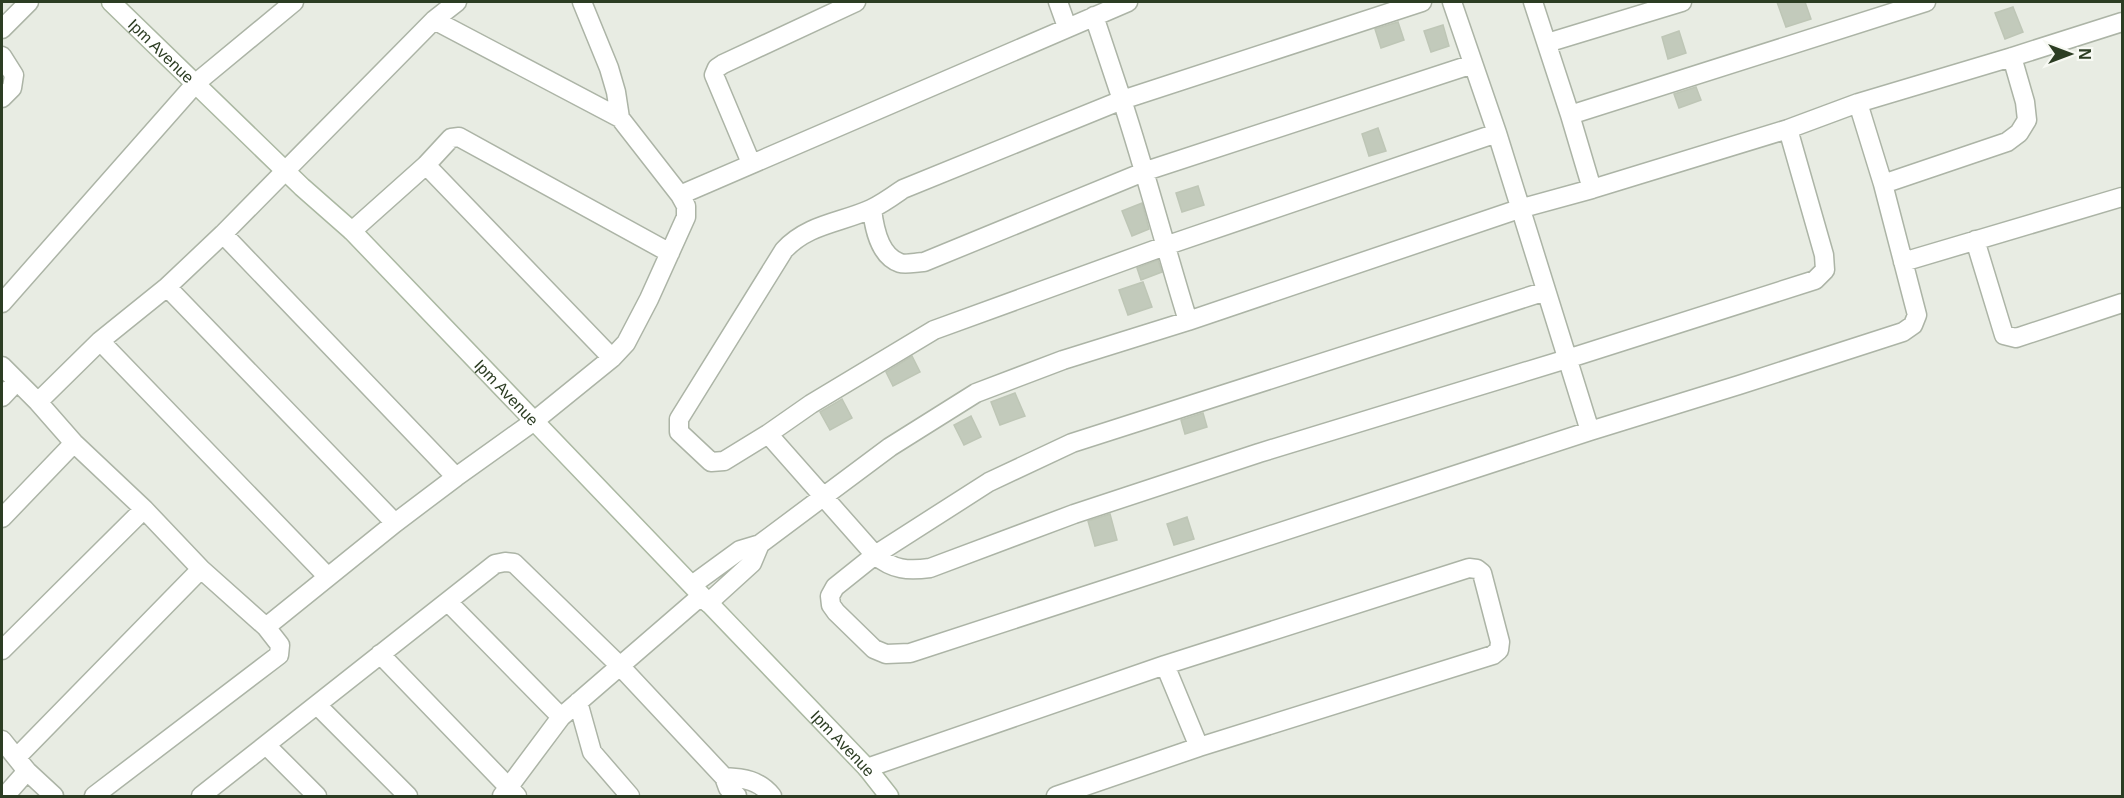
<svg xmlns="http://www.w3.org/2000/svg" width="2124" height="798" viewBox="0 0 2124 798" font-family="Arial,sans-serif">
	<style>
		.building { fill: #c2cabb; stroke: #bec6b6; stroke-width: 1.5 }
		.lines { fill: none; stroke-linecap: round; stroke-linejoin: round }
		.street-casing { stroke: #acb4a6; stroke-width: 21 }
		.secondary-casing { stroke: #abb8a2; stroke-width: 21 }
		.street { stroke: #fff; stroke-width: 18 }
		.secondary { stroke: #fff; stroke-width: 18 }
		.labels { text-anchor: middle; stroke-width: 4.5; stroke-linejoin: round; paint-order: stroke }
		.street-label { font-size: 16px; fill: #2c3d23; stroke: #f7f9f3 }
	</style>
	<rect width="100%" height="100%" fill="#e8ece3"/>
	<path class="building" d="M1777,2H1805L1811,19L1786,27Z
		M2013,7L2023,32L2005,39L1995,13Z
		M1398,22L1404,40L1381,48L1375,29Z
		M1443,25L1449,46L1431,52L1424,31Z
		M1679,31L1686,53L1668,59L1662,37Z
		M1696,87L1701,100L1679,108L1674,94Z
		M1378,128L1386,151L1369,156L1362,134Z
		M1198,186L1204,205L1182,212L1176,193Z
		M1142,203L1149,229L1132,236L1122,211Z
		M1158,260L1162,272L1141,280L1137,268Z
		M1143,282L1152,307L1128,315L1119,290Z
		M912,356L920,372L893,386L886,372Z
		M1015,393L1025,416L1000,425L991,402Z
		M842,399L852,418L830,430L820,412Z
		M1203,413L1207,427L1185,434L1181,420Z
		M971,416L981,437L964,445L954,425Z
		M1110,514L1117,540L1095,546L1088,521Z
		M1187,517L1194,539L1174,545L1167,524Z"/>
	<g class="lines">
		<defs>
			<path id="street" d="M1058,2L1067,27
				M1452,2L1497,133L1590,431
				M1533,2L1570,115L1592,189
				M1094,16L1122,100L903,189C893,196 882,204 871,209C840,223 808,224 784,250L679,419V432L711,462L724,461L768,434L811,404L934,330L1165,246L1497,133
				M434,20L620,118
				M2,29L29,2
				M1547,43L1682,2
				M2,56L14,75L12,88L2,98
				M1570,115L1926,2
				M751,163L714,75L717,68L723,64L856,2
				M426,165L612,358
				M1883,184L2007,142L2019,133L2027,120L2025,102L2012,57
				M680,195L1128,2
				M872,209C874,227 879,256 900,263C906,265 917,262 924,262L1146,171L1473,64
				M352,231L426,165L451,138L459,137L670,253
				M223,234L456,477
				M1975,240L2004,335L2016,338L2122,303
				M1903,262L2122,197
				M167,287L395,523
				M1546,291L1072,443L989,482L875,555L835,587L830,596L831,605L836,612L874,649L886,654L910,653L1590,431L1739,385L1903,332L1913,325L1917,315L1883,184L1858,103
				M2,303L196,83L294,2
				M1188,321C1165,247 1146,173 1122,100L1422,2
				M100,341L327,576
				M2,366L38,402L74,443L144,509L201,569L266,627L280,645L279,655L94,796
				M2,397L17,381
				M38,402L100,341L167,287L223,234L434,20L457,2
				M768,434L875,555C893,570 908,571 930,568L1074,514L1259,453L1567,359L1815,280L1825,270L1824,255L1788,129
				M2,518L74,443
				M692,585L740,550L760,544L890,447L976,393L1063,360L1188,321L1519,209L1592,189L1788,129L1858,103L2012,57L2122,22
				M448,602L561,717
				M708,603L752,563L760,544
				M266,627L395,523L456,477L533,422L612,358L626,343L649,299L686,217V206L680,195L620,118L616,92L609,68L582,2
				M2,650L144,509
				M380,654L517,796
				M578,702L592,752L630,796
				M317,705L408,796
				M2,740L27,771L54,796
				M266,745L317,796
				M17,757L201,569
				M867,768L1165,665
				M724,777C744,778 759,780 772,796
				M5,796L27,771
				M201,796L495,564L505,562L514,563L620,666L724,777L728,788L737,796
				M502,796L561,717L701,596
				M1056,796L1199,747L1493,655L1499,650L1500,642L1482,573L1477,569L1469,568L1165,665L1199,747"/>
			<g id="secondary">
				<path id="s1" d="M111,2L302,187L352,231L867,768L889,796"/>
			</g>
		</defs>
		<use href="#street" class="street-casing"/>
		<use href="#secondary" class="secondary-casing"/>
		<use href="#street" class="street"/>
		<use href="#secondary" class="secondary"/>
	</g>
	<g class="labels">
		<g class="street-label">
			<text dy="6" stroke="none"><textPath href="#s1" startOffset="70">Ipm Avenue</textPath></text>
			<text dy="6" stroke="none"><textPath href="#s1" startOffset="556">Ipm Avenue</textPath></text>
			<text dy="6" stroke="none"><textPath href="#s1" startOffset="1042">Ipm Avenue</textPath></text>
		</g>
	</g>
	<rect width="2124" height="798" fill="none" stroke="#2c3d23" stroke-width="6"/>
	<g transform="translate(2070 54) rotate(90)" stroke="#f7f9f3" stroke-width="4.5" paint-order="stroke">
	<path d="M0-4.5L10 22L0 15L-10 22Z" fill="#2c3d23"/>
	<text y="-9" font-size="16" font-weight="bold" text-anchor="middle" fill="#2c3d23">N</text>
	</g>
</svg>
